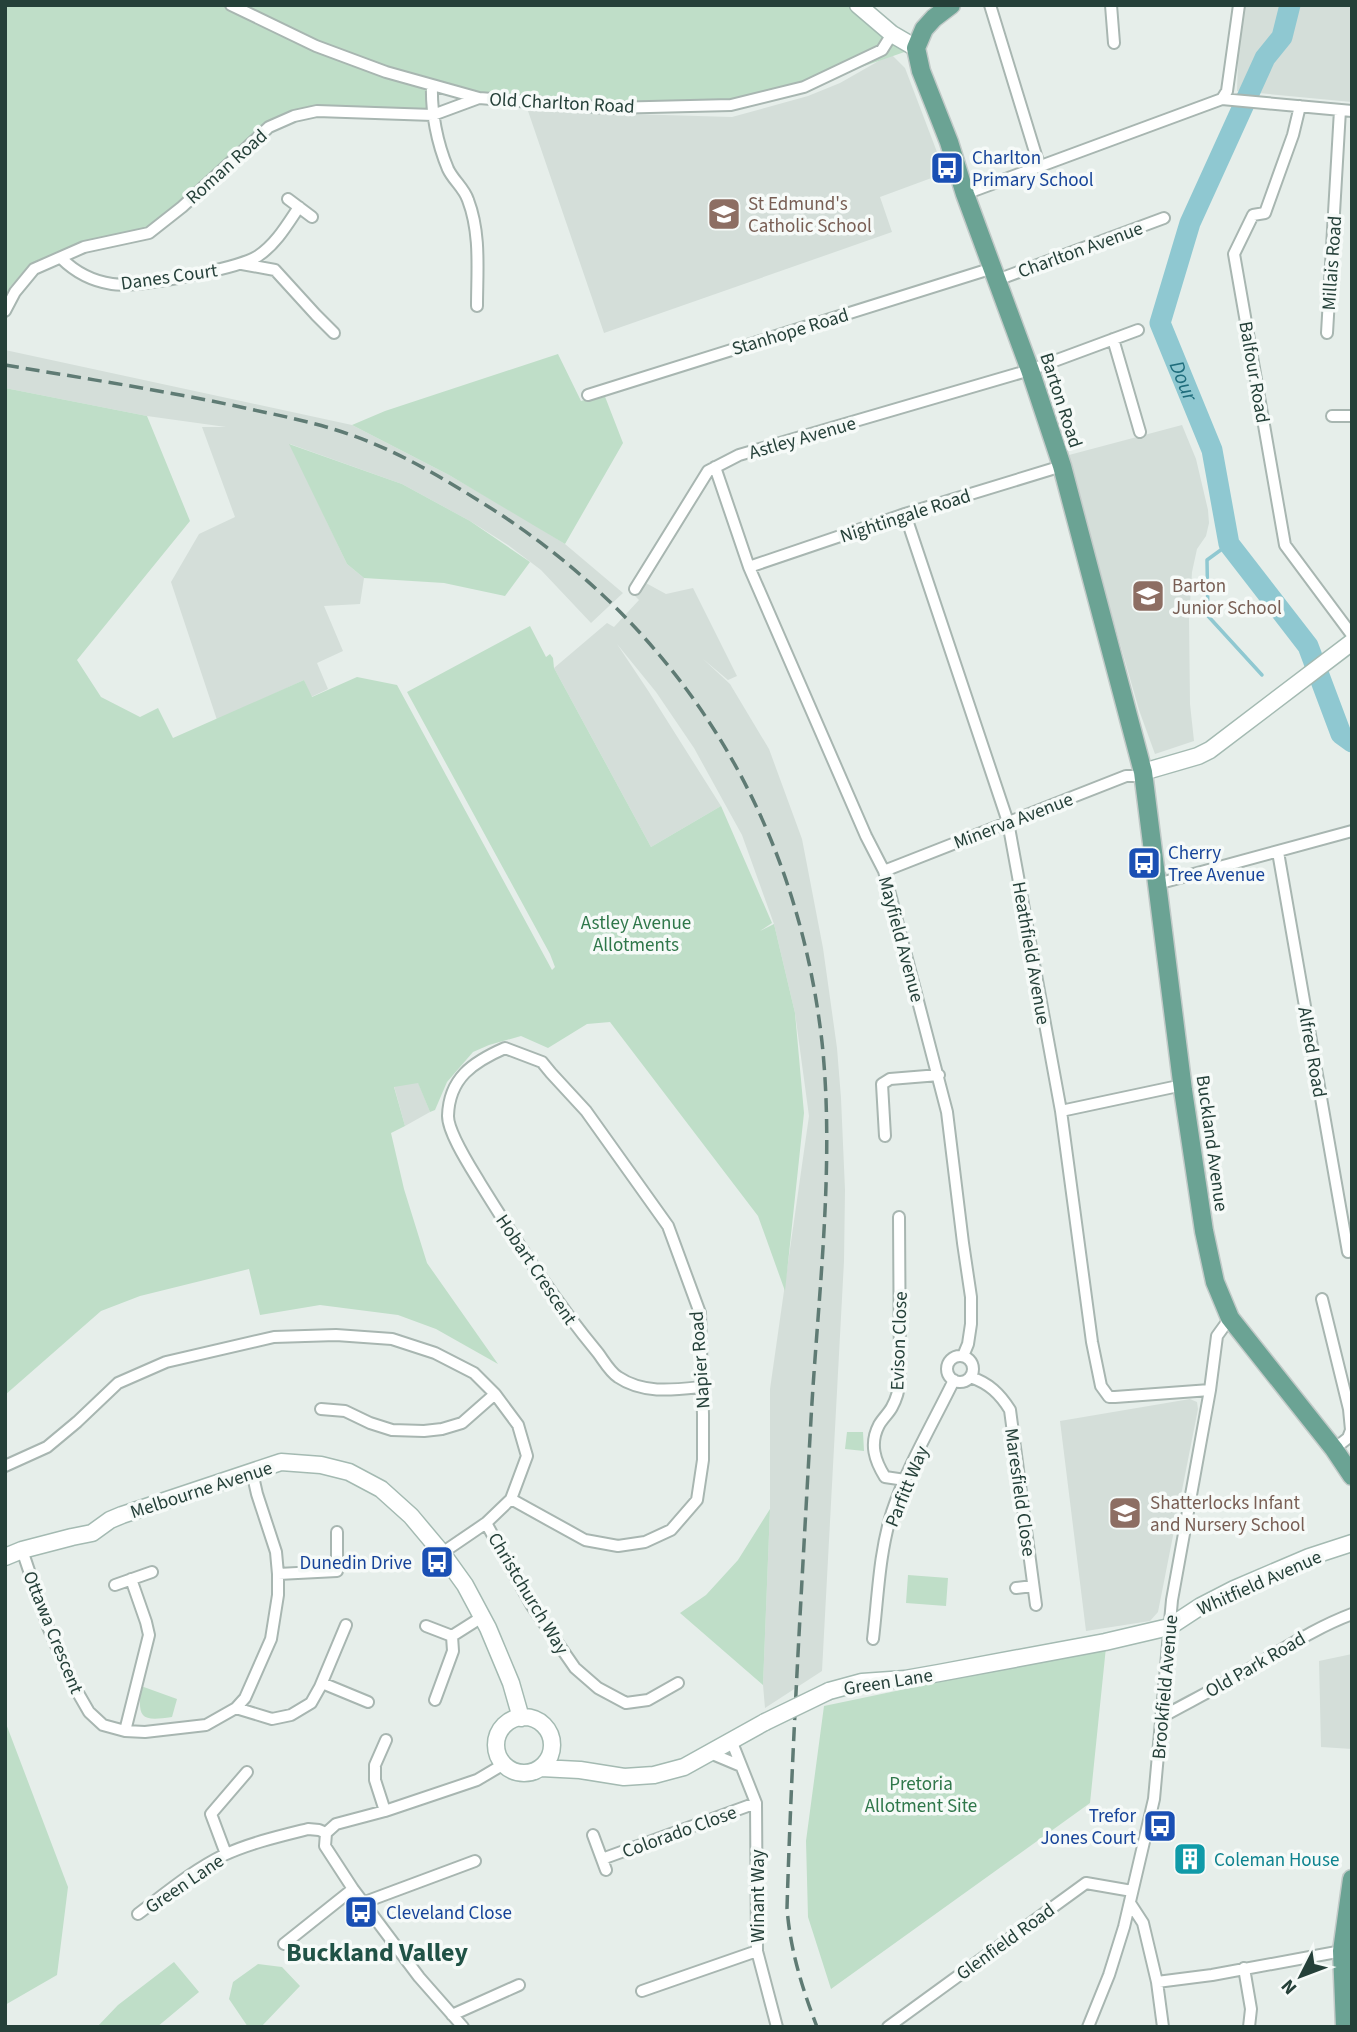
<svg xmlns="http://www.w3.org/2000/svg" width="1357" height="2032" viewBox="0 0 1357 2032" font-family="'Source Sans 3',sans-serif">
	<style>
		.built { fill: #d4ded9 }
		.green { fill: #bfdec8 }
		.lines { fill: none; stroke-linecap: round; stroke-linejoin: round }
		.stream { stroke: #8fc8d1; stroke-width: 3.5 }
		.river { stroke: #8fc8d1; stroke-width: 21 }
		.street-casing { stroke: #a8b6b1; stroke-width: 14 }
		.secondary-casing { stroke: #a4bab2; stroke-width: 19 }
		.primary-casing { stroke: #c2cac8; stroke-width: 21 }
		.street { stroke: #fff; stroke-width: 10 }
		.secondary { stroke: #fff; stroke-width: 16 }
		.primary { stroke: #6ba394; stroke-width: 18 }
		.rail { stroke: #5f7b74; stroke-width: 3.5; stroke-dasharray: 14 7; stroke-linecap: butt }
		.secondary-bridge-casing { stroke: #a4bab2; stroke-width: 19; stroke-linecap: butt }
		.secondary-bridge { stroke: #fff; stroke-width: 16 }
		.labels { text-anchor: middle; stroke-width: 7; stroke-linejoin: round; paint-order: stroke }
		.street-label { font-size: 19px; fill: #254039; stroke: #f6faf8 }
		.transit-label { font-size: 19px; fill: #164399; stroke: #f6faf8; text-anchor: start }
		.education-label { font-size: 19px; fill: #785e54; stroke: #f6faf8; text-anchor: start }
		.park-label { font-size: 19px; fill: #2f774a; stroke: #f6faf8 }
		.culture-label { font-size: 19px; fill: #0d838f; stroke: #f6faf8; text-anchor: start }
		.water-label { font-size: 21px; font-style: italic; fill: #1f6d7c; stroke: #f6faf8 }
		.district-label { font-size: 26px; font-weight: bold; fill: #205246; stroke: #f6faf8 }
	</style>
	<rect width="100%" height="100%" fill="#e6eeea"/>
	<path class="built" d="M1246,5H1352V102L1237,91L1239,26Z
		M891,54L905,68L945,173L880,197L892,232L604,333L528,111L732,117L808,96L840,83Z
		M5,350L352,425L449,475L528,521L565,544L623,593L591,623L541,570L508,545L470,521L402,484L290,444L347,564L364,578L360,604L324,606L343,651L317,663L328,689L311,697L304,680L217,720L171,582L199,534L235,517L202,427H226L147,416L5,388Z
		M1182,425L1196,459L1208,510L1209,523L1206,536L1197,549L1192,572L1189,619L1190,704L1194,741L1155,754L1139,710L1121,647L1093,551L1069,455Z
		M644,582L666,594L693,588L737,676L728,680L703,659L730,684L769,749L802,839L823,948L837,1048L841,1098L845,1190L844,1261L822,1671L765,1708L763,1685L770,1509V1389L809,1116L795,1013L774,924L742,835L694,748L656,692L617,644L649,692L721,806L651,847L554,668L607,623L614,627L639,600L635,596Z
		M418,1082L430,1112L405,1126L394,1086Z
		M1190,1399L1197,1402L1198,1409L1158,1612L1150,1621L1086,1631L1060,1421Z
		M1352,1654V1749L1321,1747L1319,1661Z"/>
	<path class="green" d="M5,5H858L916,48L804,87L731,105H673L479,98L433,85V115L317,111L269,127L149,233L29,265L10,287L5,299Z
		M558,354L581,401L604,394L623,443L565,544L449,475L352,425L385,411Z
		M5,388L147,416L190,521L77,660L101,697L140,717L158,708L173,738L304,680L312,697L357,677L397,685L552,970L555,967L550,954L407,692L530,626L546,657L550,654L553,658L554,668L651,847L721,806L772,923L760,931L774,924L795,1013L804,1113L785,1291L758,1216L610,1022L587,1024L548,1048L521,1036L489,1045L473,1052L447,1082L435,1110L430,1112L418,1083L394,1087L405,1126L391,1133L404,1189L427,1263L498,1364L436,1329L398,1315L320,1305L260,1315L249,1269L140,1296L101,1311L5,1395Z
		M289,444L402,484L470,521L530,562L505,596L444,583L364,578L347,564Z
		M847,1432H863L864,1451L845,1449Z
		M770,1509L763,1685L680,1613L706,1595L738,1560Z
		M908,1575L948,1578L946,1606L906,1603Z
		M1106,1647L1090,1803L831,1989L808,1917L806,1841L824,1706Z
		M141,1686L177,1699L172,1717C139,1722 138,1717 141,1686Z
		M5,1721L68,1887L57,1975L5,2005Z
		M174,1962L199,1992L157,2027H97L118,2005Z
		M258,1964L282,1967L300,1986L261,2027H248L229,1999L233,1982Z"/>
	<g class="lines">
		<path class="stream" d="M1229,544L1207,560L1208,616L1262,675"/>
		<path class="river" id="s1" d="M1290,5L1282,37L1265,58L1190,223L1160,323L1212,450L1229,544L1308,646L1341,734L1352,742"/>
		<defs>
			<path id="street" d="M231,5L316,46L386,72L479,98L609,108L731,105L804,87L882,50L892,34
				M990,5L1039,165
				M1111,5L1114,43
				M432,85C431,112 437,143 448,169C453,180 464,188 468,200C481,234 477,271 477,306
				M1222,99L1227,91L1239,5
				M1300,106L1293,135L1265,213L1253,215L1234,254L1285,545L1352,635
				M965,194L1222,99L1352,111
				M288,199L312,217
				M61,258C75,272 92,281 112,284C136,288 238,269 258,256C276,244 287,225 299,207
				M242,264L275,270L316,315L334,333
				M997,280L1164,218
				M5,311L15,292L34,269L84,247L149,233L182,207L269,127L294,116L317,111L433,115L479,98
				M1327,333L1340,110
				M1113,339L1140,432
				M588,395L993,268
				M1332,416H1352
				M715,467L749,567L866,836L884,871L947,1112L963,1243L971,1297V1324L968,1344L963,1356
				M905,514L1008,822L1061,1111L1092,1342L1101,1386L1109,1397H1115L1210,1390
				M749,567L905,514L1062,466
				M635,589L708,471L739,455L1030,370L1138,330
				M1278,852L1348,1252
				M884,871L1126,776H1135L1143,772
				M1157,884L1352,831
				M1061,1111L1183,1085
				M885,1136L882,1084L890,1079L939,1075
				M899,1217L900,1380C899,1390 897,1398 892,1407C889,1413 883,1418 879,1425C869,1444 875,1461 885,1477L905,1480
				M1322,1299L1349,1409L1351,1430L1348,1438L1334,1449
				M947 1369a13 13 0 1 1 26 0a13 13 0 1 1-26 0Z
				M970,1377C989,1383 1000,1394 1010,1410L1036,1605
				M321,1409L345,1411L370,1423L392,1430L424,1431L442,1429L462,1423L495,1394
				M5,1466L47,1447L77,1422L118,1383L166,1362L274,1337L336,1335L392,1339L435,1353L474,1373L495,1394L518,1425L527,1456L511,1499L486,1523L442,1553
				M511,1499L585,1540L618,1546L645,1542L671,1530L697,1500L703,1460V1415L700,1313L668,1226L586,1111L551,1073L542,1062L505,1048C473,1062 449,1078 448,1116C448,1133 471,1168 480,1183C516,1241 554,1300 598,1353C604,1361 610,1372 618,1377C643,1394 673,1390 701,1387
				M486,1523L532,1606L575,1668L598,1688L626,1703L648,1700L678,1683
				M22,1550L48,1627L74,1686L89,1712L103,1725L125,1731L145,1732L206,1725L236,1708L245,1698L271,1639L278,1595V1574L276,1552L257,1494L252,1472
				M278,1574L337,1571V1532
				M115,1585L152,1572
				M1016,1588L1033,1586
				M426,1626L452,1636
				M873,1639C878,1597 879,1553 892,1512C907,1467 933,1423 954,1380
				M322,1683L368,1702
				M435,1700L453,1651L452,1636L482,1617
				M236,1708L272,1719L291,1715L311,1703L320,1687L346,1625
				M1160,1718C1187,1703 1215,1689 1242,1673C1278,1653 1312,1629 1352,1614
				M125,1731L149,1635L146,1622L131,1579
				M731,1740L756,1803L757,1951L777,2027
				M710,1753L741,1766
				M385,1811L375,1780V1765L386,1740
				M326,1833L325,1846L353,1889L419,1977L463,2027
				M326,1833L336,1824L385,1811L477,1780L504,1764
				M593,1835L606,1870
				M226,1854L211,1814L247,1772
				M602,1859L756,1803
				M365,1902L475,1861
				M1130,1903L1143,1923L1157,1982L1163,2027
				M138,1914C166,1893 193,1870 224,1855C250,1843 280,1836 308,1829L319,1830L326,1833
				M284,1944L353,1889
				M1244,1968L1251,2009L1249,2027
				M1157,1982L1212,1975L1342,1951
				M642,1991L757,1951
				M452,2015L519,1985
				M888,2027L1086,1883L1132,1891
				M1088,2027L1109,1975L1124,1927L1154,1799L1172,1600L1210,1390L1217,1336L1230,1318"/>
			<path id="secondary" d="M858,5L892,34L916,48
				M1143,772L1198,756L1210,750L1352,642
				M5,1557L22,1550L72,1537L92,1533L110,1520L122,1515L281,1462L321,1465L349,1472L381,1489L411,1516L442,1553L465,1585L488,1628L511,1683L521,1718
				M829,1691L862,1682L905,1679L939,1673L1105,1642L1169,1627L1201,1606L1234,1589L1309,1557L1352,1543
				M496 1745a28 28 0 1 1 56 0a28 28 0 1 1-56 0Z
				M541,1768L580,1770L624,1777L654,1775L684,1767L765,1722"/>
			<path id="primary" d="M951,5L934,18L924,29L916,48L921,71L949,142L965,194L1030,370L1062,466L1143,772L1183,1090L1204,1231L1215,1282L1230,1318L1334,1449L1352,1476
				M1345,2027L1342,1951L1352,1879"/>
		</defs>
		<use href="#street" class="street-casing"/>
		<use href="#secondary" class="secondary-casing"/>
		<use href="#primary" class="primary-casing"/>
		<use href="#street" class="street"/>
		<use href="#secondary" class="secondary"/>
		<use href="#primary" class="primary"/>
		<path class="rail" d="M5,365C82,378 160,390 236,406C276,415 316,422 354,436C399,452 441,477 481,502C677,623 796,813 822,1042C835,1165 818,1296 811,1419C802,1582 792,1745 787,1908C790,1949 802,1988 817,2027"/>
		<defs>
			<path id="secondary-bridge" d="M765,1722L829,1691"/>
		</defs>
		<use href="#secondary-bridge" class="secondary-bridge-casing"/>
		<use href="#secondary-bridge" class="secondary-bridge"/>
	</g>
	<defs>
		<symbol id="bus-square" viewBox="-11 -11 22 22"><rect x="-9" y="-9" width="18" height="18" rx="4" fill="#1a4fb4" stroke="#f6faf8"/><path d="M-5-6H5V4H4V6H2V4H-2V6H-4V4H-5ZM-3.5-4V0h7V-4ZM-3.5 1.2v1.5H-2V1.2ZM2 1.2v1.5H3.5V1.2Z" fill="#fff"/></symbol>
		<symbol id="school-square" viewBox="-11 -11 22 22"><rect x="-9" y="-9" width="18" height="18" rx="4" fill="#8d6e63" stroke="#f6faf8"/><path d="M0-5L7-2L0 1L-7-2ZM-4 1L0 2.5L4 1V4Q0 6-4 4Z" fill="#fff"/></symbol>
		<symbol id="building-square" viewBox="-11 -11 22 22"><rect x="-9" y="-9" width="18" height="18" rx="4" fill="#0f9aa8" stroke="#f6faf8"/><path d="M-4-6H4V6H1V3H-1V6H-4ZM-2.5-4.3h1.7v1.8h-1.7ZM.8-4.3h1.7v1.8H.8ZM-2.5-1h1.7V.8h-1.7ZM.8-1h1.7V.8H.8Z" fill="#fff"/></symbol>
	</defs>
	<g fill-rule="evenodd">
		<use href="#bus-square" x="928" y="149" width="38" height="38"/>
		<use href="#school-square" x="705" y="195" width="38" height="38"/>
		<use href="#school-square" x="1129" y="577" width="38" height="38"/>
		<use href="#bus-square" x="1125" y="844" width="38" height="38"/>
		<use href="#school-square" x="1106" y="1494" width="38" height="38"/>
		<use href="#bus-square" x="418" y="1543" width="38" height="38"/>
		<use href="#bus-square" x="1141" y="1807" width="38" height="38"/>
		<use href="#building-square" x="1171" y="1840" width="38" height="38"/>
		<use href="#bus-square" x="342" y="1893" width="38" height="38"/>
	</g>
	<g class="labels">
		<g class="street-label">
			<text transform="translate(562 102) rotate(3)" y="7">Old Charlton Road</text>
			<text transform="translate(226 166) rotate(-42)" y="7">Roman Road</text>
			<text transform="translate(1080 249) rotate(-20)" y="7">Charlton Avenue</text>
			<text transform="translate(1331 263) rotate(-86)" y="7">Millais Road</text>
			<text transform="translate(169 276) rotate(-8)" y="7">Danes Court</text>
			<text transform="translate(790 331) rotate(-17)" y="7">Stanhope Road</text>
			<text transform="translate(1255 372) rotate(80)" y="7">Balfour Road</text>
			<text transform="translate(1062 400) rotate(72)" y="7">Barton Road</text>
			<text transform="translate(802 437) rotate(-16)" y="7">Astley Avenue</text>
			<text transform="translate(905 515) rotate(-18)" y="7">Nightingale Road</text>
			<text transform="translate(1013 820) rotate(-21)" y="7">Minerva Avenue</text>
			<text transform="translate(902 939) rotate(75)" y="7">Mayfield Avenue</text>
			<text transform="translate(1032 953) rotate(80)" y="7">Heathfield Avenue</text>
			<text transform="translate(1313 1052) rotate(80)" y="7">Alfred Road</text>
			<text transform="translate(1213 1143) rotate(82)" y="7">Buckland Avenue</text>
			<text transform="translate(537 1269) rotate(56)" y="7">Hobart Crescent</text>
			<text transform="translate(898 1341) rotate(-88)" y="7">Evison Close</text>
			<text transform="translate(699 1360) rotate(-94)" y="7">Napier Road</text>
			<text transform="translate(906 1486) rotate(-68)" y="7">Parfitt Way</text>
			<text transform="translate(201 1489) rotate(-18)" y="7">Melbourne Avenue</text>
			<text transform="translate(1021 1492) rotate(82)" y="7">Maresfield Close</text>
			<text transform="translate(1259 1582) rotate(-24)" y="7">Whitfield Avenue</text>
			<text transform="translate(529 1593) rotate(59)" y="7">Christchurch Way</text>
			<text transform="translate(54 1632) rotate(68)" y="7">Ottawa Crescent</text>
			<text transform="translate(1255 1664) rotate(-30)" y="7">Old Park Road</text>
			<text transform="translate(888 1681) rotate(-9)" y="7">Green Lane</text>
			<text transform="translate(1164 1687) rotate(-85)" y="7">Brookfield Avenue</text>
			<text transform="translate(679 1831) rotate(-20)" y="7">Colorado Close</text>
			<text transform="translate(184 1883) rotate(-34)" y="7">Green Lane</text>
			<text transform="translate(757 1896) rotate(-90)" y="7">Winant Way</text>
			<text transform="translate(1005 1941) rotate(-36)" y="7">Glenfield Road</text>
		</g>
		<g class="transit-label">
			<text x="972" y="164">Charlton<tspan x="972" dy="22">Primary School</tspan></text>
			<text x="1168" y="859">Cherry<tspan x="1168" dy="22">Tree Avenue</tspan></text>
			<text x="412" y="1569" text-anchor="end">Dunedin Drive</text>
			<text x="1136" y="1822" text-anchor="end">Trefor<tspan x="1136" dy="22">Jones Court</tspan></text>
			<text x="386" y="1919">Cleveland Close</text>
		</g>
		<g class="education-label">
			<text x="748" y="210">St Edmund's<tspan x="748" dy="22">Catholic School</tspan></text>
			<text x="1172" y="592">Barton<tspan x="1172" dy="22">Junior School</tspan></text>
			<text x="1150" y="1509">Shatterlocks Infant<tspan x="1150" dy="22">and Nursery School</tspan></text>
		</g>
		<g class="park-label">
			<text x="636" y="929">Astley Avenue<tspan x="636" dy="22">Allotments</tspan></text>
			<text x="921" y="1790">Pretoria<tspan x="921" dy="22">Allotment Site</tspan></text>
		</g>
		<g class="culture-label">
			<text x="1214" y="1866">Coleman House</text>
		</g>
		<g class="water-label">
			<text dy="7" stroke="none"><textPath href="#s1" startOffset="408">Dour</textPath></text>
		</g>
		<g class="district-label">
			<text x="377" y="1961">Buckland Valley</text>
		</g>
	</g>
	<rect width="1357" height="2032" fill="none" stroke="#254039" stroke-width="14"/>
	<g transform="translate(1301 1976) rotate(228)" stroke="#f6faf8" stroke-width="5" paint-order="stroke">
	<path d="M0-5L12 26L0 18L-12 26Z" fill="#254039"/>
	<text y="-10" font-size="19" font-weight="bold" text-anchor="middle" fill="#254039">N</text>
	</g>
</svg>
